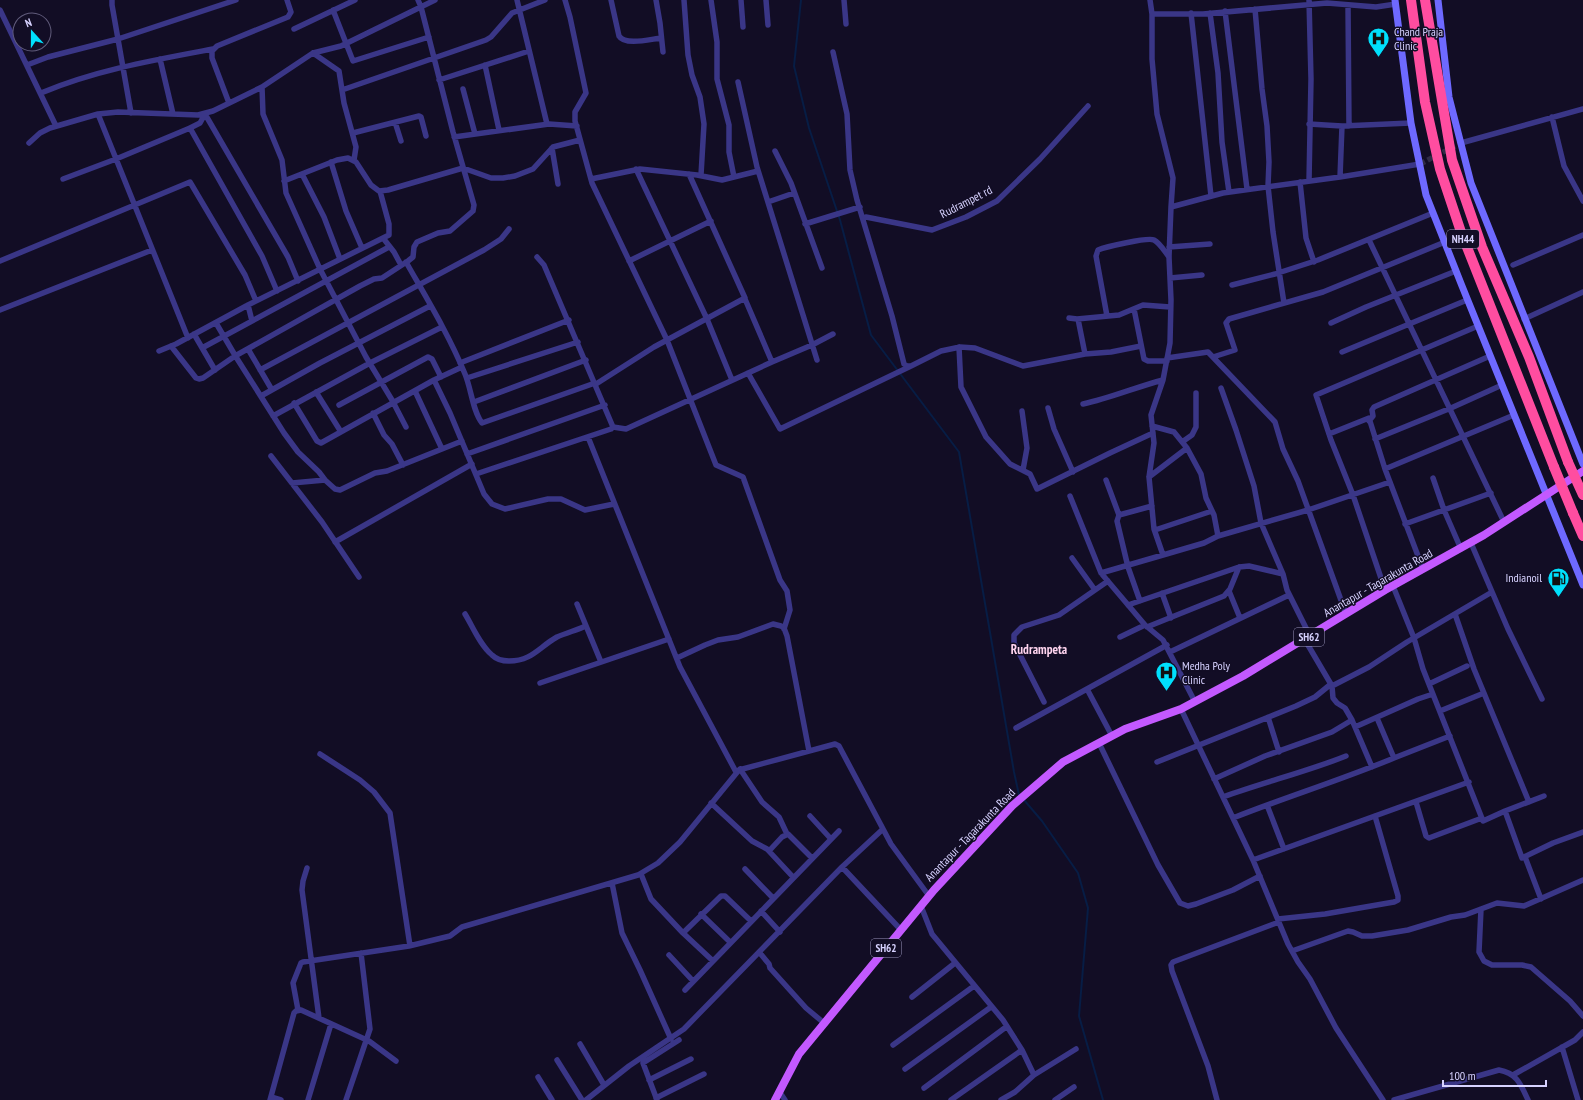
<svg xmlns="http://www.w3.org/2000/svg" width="1583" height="1100" viewBox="0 0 1583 1100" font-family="'PT Sans Narrow',sans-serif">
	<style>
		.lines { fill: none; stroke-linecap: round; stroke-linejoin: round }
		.stream { stroke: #071d45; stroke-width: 2 }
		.street-tunnel { stroke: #302b46; stroke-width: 5.5; stroke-dasharray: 5.5 3; stroke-linecap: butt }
		.street { stroke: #3a3687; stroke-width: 5.5 }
		.secondary { stroke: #6e69ff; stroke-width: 7 }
		.primary { stroke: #c359ff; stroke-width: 8 }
		.highway { stroke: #ff4da0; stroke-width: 10 }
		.highway-bridge { stroke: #ff4da0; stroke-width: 10 }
		.labels { text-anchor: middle; stroke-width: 3; stroke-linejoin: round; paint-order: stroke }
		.shield { fill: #120d25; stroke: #9c97be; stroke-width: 1 }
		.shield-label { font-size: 11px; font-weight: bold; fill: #d7d2ff }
		.poi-label { font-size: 12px; fill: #d7d2ff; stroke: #120d25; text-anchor: start }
		.street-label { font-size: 12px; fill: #d7d2ff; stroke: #120d25 }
		.neighbourhood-label { font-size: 13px; font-weight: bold; fill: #ffd4ef; stroke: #120d25 }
	</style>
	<rect width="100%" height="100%" fill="#120d25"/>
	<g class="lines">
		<path class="stream" d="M801,0L794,66L809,128L840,220L871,335L959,452L1014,772L1019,795
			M1024,800L1042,821L1078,873L1088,908L1079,1016L1103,1100"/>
		<path class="street-tunnel" d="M1420,164L1461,143"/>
		<path class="street" d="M112,0V5L131,113
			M517,0L547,124
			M565,0L570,17L586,93L575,112V121L592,183L667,340L716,465L743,477L780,580L787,591L790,610L784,629
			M611,0L619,36C625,46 651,39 661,38
			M656,0L660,23L663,52
			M684,0L688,55L692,75L700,97L704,124L701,175
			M711,0L717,42V79L729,125V152L734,177
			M741,0L743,27
			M766,0L768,25
			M844,0L846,24
			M1150,0L1152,14
			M1348,5L1349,126
			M1255,9L1262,89L1267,126L1269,162L1268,186L1273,232L1284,303
			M0,10L56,126
			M333,10L353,61L429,37
			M1225,11L1247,189
			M1191,13L1211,196
			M1210,13L1218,73L1222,142L1229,192
			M294,29L355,0
			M833,52L847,114L850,170L857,200L892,316L904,364L907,366H911L941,351L960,347L975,348L1023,366L1085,354
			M313,53L339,71L344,103L356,147L354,160
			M160,59L173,114
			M27,65L48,57L118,39L236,0
			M485,65L499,130
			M439,80L529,51
			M738,82L757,167L817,360
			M262,87L263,114L282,160L286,193L320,269L366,357L392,400L406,427
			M463,89L475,134
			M342,90L486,40L491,37L512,13L545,0
			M41,93C96,70 154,60 213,49
			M229,103L212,58V51L217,46L288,17L291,12L287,0
			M98,114L188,338
			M205,114L288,257L298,281
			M1552,117L1564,166L1583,201
			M395,122L401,141
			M1309,124L1342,126
			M190,128L262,256L277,291
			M353,133L419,116L421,117L426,136
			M454,137L549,124L577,126
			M29,143L40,133L50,128L98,114L118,112L198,115L213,111L262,87L313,53L341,46L435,0
			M1461,143L1583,109
			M552,148L558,184
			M775,151L791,183L822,268
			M331,162L346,211L362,248
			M636,169L707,319L732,380
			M302,174L324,217L340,259
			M1340,177L1342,126L1411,123
			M63,179L116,159L190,128L200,123L205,114
			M591,179L640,169L697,175L722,180L758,171
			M284,181L337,160L348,158L356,162L371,185L379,191L388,190L463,168L491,178H503L515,176L533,169L553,147L580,140
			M1309,181L1311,79L1309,0
			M1300,182L1306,238L1314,262
			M768,202L794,193
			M1171,207L1173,178L1157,114L1152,59V14H1203L1327,3L1376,7L1396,4
			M866,217L932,230L966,217L997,201L1040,159L1088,106
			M805,224L860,207
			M383,238L394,252L401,265
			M1369,240L1504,522
			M1169,247L1210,244
			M0,261L190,182L245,275L256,301
			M629,261L711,221
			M406,262C427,299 449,335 465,374C471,388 473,412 482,423L595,383
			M1513,265L1583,235
			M1170,278L1202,275
			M1232,285L1275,274L1318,260L1433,213
			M745,299L772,362
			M248,305L252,321
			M1134,309L1144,359L1148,361H1167
			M0,310L152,250
			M1107,316L1096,256L1098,250C1105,247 1148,237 1154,240C1160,243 1165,252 1169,257
			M1069,318L1077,319L1119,315L1143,305L1170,307
			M1078,319L1085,354L1111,352L1141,346
			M1524,319L1583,292
			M216,323L236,357L284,433L298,452L319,472L325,480
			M1331,323L1366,307L1456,271
			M194,334L215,370
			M171,346L196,378L199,379L203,378L235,356L360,286L374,279L382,278L408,261L413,257L414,247L417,242L438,233L450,231L473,211L474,205L453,132L421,7L418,0
			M959,347L961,387L986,437L1010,464L1030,474L1037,489L1110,453L1153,433
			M202,348L389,247
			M248,349L272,390
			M159,351L176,344L248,305L389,235V224L380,191
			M1342,352L1467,300
			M1213,357L1235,350L1226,323L1229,319L1323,292L1445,242
			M1167,358L1208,352L1275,422L1283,449L1298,481L1346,614
			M460,363L569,320
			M260,370L484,250L501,239L509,229
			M748,373L780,429L911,366
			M467,378L578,342
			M434,380L450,413L484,494L492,504L505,509L548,499H561L585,510L614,504
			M596,384L654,347L745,298L689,174
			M1221,388L1236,430L1254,486L1261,523L1283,574
			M415,391L442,449
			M316,392L341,432
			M261,396L320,363L430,306
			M474,402L586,360
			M294,403L317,441L321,443L434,380L462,367
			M1083,404C1111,398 1136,387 1163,380
			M339,405L428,357L432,359L441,377
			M1048,408L1054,429L1073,472
			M1022,411L1027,448L1023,470
			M373,413L384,435L392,444L403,465
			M273,416L370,363L442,327
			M1369,421L1373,416L1372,410L1374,407L1490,356
			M1152,426L1174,432L1187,448L1201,474L1206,498L1214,515L1218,536L1204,543L1163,555L1154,529L1149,477L1154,443L1151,415L1163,380L1170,343L1171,300L1169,257L1171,207L1223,193L1340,177L1420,164
			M613,427L626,429L772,362L812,345L833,334
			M1329,434L1369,418L1385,469L1423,569
			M588,437L680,667L736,772
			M1375,439L1451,408L1502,385
			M1182,442L1192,435L1196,427V393
			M467,454L605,405
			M271,456L322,522L359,577
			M1385,469L1514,415
			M476,474L611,429L613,427L544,265L537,257
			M1149,477L1187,448
			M1433,478L1444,510L1461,549
			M1106,480L1119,515L1152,506
			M292,483L325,480L335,489L340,490L375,473L387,471L462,441
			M1070,496L1101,573L1145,625L1163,640L1195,702
			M1119,515L1117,521L1128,567L1140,601
			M1405,524L1491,493
			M1155,530L1212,511
			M1218,536L1308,510L1390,482
			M335,542L472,464
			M1471,543L1508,629L1542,699
			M1072,558L1095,590
			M1101,573L1163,555
			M1393,586L1414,638L1423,669L1483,821L1505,811L1522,858L1553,843L1583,832
			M1385,590L1353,495L1331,440L1316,395L1478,326
			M1229,591L1240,618
			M1162,593L1171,618
			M577,604L601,662
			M1128,605L1239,567L1249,566L1283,574L1287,590L1310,636
			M465,614C473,627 480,645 492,655C496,659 503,661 509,661C532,661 539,647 557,637C566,633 577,630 586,626
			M1455,614L1474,669L1529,802
			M1147,627L1224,596L1230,589L1239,567
			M1120,637L1145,625
			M1305,640L1332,686L1333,698L1337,703L1345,708L1352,720L1372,767
			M1170,652L1289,595
			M677,658L705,645L718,640L738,637L773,624L781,626L784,628L787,636L809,751
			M540,683L669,639
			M1429,684L1467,666
			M1332,686L1369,667L1407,642L1492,592
			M1087,689L1112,736
			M1044,702L1014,643V635L1022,627L1059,615L1108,581
			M1181,709L1253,860L1288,944L1298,962L1310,979L1336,1028L1383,1100
			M1440,711L1484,693
			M1268,717L1279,752
			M1377,718L1394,758L1450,736
			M1355,727L1418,699L1433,694
			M1016,728L1167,645
			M1099,743L1158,865L1180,903L1188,906L1196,904L1233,890L1260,876
			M320,754L360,780L374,792L390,813L410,946
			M1157,762L1296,706L1315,697L1331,684
			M740,769L762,802L779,817L787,834
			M1214,779L1265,756L1332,732L1352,720
			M1223,797C1264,782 1306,772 1346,756
			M1416,802L1426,836L1429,838L1482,818
			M711,803L752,841L767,849L793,877
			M1267,805L1284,849
			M1505,811L1544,796
			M810,816L831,839
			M1233,818C1286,797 1341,780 1394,758
			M769,851L782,837L788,834L812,858
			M1525,857L1541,899
			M1253,860L1469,782
			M842,867L901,930
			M307,868L303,881L302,890L319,1018
			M745,869L773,898
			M641,874L651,899L683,933L713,961
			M612,883L622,933L640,970L671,1039
			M921,906L932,934L1003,1020L1022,1050L1034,1075L1015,1092L1001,1100
			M1481,909L1479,952L1484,961L1492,965H1522L1531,967L1570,1001L1583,1016
			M761,911L780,932
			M701,914L730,942
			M1278,919L1325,914L1394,902L1398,900V896L1375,816
			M683,933L721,896H725L751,921
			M1292,951L1348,931L1353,932L1362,936H1372L1408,930L1451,917L1465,915L1497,903L1524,906L1583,880
			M759,952L769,964L770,968L806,1008L824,1023
			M669,955L693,981
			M685,990L839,831
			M912,997L955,963
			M298,1010L293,983L301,963L303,962L409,946L450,936L462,927L638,875L658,863L680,842L739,770L835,744L839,746L891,844L929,896
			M580,1044L604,1085
			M893,1045L974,986
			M1562,1047L1578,1100
			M557,1060L582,1100
			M905,1069L991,1007
			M1034,1075L1076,1049
			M1513,1075L1575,1040L1583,1032
			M538,1077L552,1100
			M649,1080L691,1059
			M924,1088L1006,1027
			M779,1091L785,1100
			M271,1097L281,1100
			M656,1098L704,1074
			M270,1100L294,1013L296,1011L301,1010L369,1041L396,1061
			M308,1100L331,1024
			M346,1100L370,1029L361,953
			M586,1100L629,1066L684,1029L842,867L883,829
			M657,1100L643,1063L679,1040
			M951,1100L1022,1050
			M1055,1100L1074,1087
			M1217,1100L1208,1066L1172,971L1171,965L1173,962L1279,922
			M1394,1100L1499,1070C1517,1073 1521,1085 1528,1100"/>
		<path class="secondary" d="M1395,0L1411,123L1426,195L1462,286L1583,585
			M1438,0L1449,97L1471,183L1583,464"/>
		<path class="primary" d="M775,1100L799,1054L934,890L1012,806L1063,762L1125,729L1181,709L1243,676L1385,590L1484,535L1583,471"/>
		<path class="highway" d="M1411,0L1425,102L1440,169L1461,232L1554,467
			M1425,0L1452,160L1482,247L1529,357L1568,462
			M1573,513L1583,536"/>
		<path class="highway-bridge" d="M1568,462L1583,495
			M1554,467L1573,513"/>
	</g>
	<defs>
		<symbol id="hospital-pin" viewBox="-11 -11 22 30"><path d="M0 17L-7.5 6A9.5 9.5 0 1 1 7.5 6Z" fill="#00e0fd" stroke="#120d25"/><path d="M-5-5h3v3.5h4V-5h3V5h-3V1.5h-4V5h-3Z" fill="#111"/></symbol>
		<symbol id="fuel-pin" viewBox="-11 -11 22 30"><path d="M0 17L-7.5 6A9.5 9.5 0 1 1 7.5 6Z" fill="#00e0fd" stroke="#120d25"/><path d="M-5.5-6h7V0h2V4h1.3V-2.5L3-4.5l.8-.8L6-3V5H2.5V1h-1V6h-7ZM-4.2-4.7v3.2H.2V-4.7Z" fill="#111"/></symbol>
	</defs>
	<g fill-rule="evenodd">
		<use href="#hospital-pin" x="1366" y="26" width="25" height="34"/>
		<use href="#fuel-pin" x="1546" y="566" width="25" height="34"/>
		<use href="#hospital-pin" x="1154" y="660" width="25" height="34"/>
	</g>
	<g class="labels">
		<g class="shield">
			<rect x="1447" y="230" width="32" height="18" rx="3"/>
			<rect x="1294" y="628" width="30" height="18" rx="3"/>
			<rect x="871" y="939" width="30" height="18" rx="3"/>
		</g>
		<g class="shield-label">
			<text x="1463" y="243">NH44</text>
			<text x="1309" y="641">SH62</text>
			<text x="886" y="952">SH62</text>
		</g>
		<g class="poi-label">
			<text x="1394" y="36">Chand Praja<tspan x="1394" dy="14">Clinic</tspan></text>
			<text x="1542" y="582" text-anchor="end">Indianoil</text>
			<text x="1182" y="670">Medha Poly<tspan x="1182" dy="14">Clinic</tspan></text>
		</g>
		<g class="street-label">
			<text transform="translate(966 202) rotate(-27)" y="4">Rudrampet rd</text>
			<text transform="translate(1378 583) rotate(-30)" y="4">Anantapur - Tagarakunta Road</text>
			<text transform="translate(970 835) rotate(-46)" y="4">Anantapur - Tagarakunta Road</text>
		</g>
		<g class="neighbourhood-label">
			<text x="1039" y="654">Rudrampeta</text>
		</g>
	</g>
	<g transform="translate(32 32) rotate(339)"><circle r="19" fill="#120d25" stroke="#615c7c"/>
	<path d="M0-3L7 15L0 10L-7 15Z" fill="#00e0fd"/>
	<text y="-6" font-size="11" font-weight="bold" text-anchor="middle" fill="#d7d2ff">N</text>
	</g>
	<path d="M1443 1080v6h103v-6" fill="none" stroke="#d7d2ff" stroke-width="2"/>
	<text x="1449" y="1080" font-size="12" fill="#d7d2ff" stroke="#120d25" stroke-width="3" paint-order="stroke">100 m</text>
</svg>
